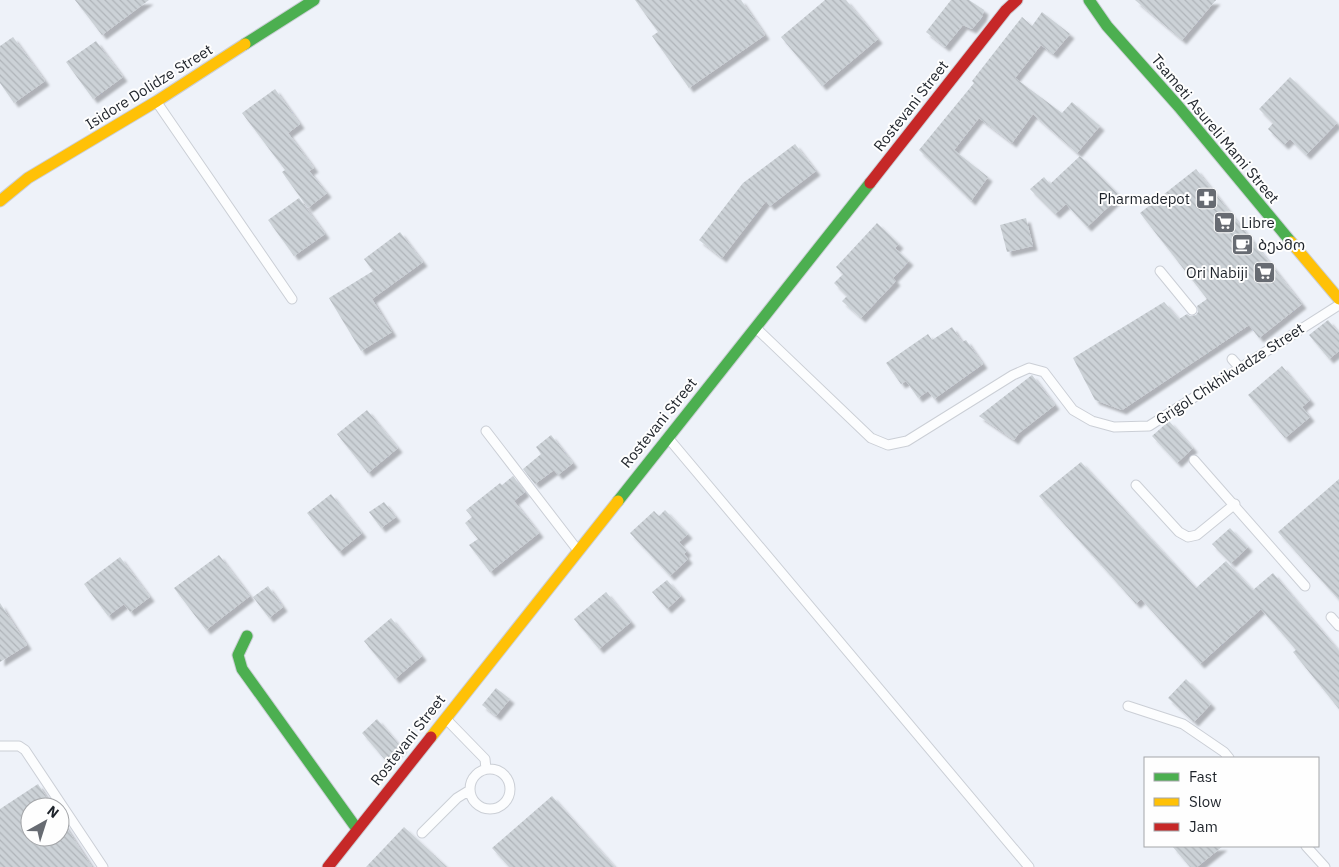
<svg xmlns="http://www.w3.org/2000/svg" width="1339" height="867" viewBox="0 0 1339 867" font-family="'IBM Plex Sans','Noto Sans Georgian',sans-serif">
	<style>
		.building { fill: url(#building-back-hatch); filter: url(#shadow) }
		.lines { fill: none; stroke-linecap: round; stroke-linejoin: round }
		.lane-casing { stroke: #cbcfd6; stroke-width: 11 }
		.fast-casing { stroke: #cbcfd6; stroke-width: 13 }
		.slow-casing { stroke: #cbcfd6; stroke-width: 13 }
		.jam-casing { stroke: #cbcfd6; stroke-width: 13 }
		.lane { stroke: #fcfdfe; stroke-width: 9 }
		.fast { stroke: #4caf50; stroke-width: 11 }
		.slow { stroke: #ffc107; stroke-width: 11 }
		.jam { stroke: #c62828; stroke-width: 11 }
		.labels { text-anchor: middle; stroke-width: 4; stroke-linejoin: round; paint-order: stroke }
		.street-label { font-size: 15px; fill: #1e232a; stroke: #fefefe }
		.poi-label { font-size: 15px; fill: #1e232a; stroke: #fefefe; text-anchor: end }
	</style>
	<defs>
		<pattern id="building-back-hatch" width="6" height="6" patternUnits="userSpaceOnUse" patternTransform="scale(1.25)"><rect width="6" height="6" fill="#ccd2d7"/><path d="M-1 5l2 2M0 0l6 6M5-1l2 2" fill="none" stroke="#afb4b9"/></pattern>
		<filter id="shadow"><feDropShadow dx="4.5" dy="4.5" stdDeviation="1" flood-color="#0004"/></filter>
	</defs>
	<rect width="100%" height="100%" fill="#eef2f9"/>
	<path class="building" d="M75,0H149L102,35Z
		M635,0H741L765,35L689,88L652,36L658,32Z
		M825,0H846L878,39L822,86L781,37Z
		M951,0H969L984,10L982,17L972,29L963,25L945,47L926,32Z
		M1135,0H1216L1182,40Z
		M1042,12L1070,34L1053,54L1041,45L1015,78L1062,113L1072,102L1100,126L1077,153L1033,114L1012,143L979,118L954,150L988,177L971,201L919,150L974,83L972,81L1022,17L1032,26Z
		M13,37L45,81L14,103L0,83V46Z
		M96,41L123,77L93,99L66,62Z
		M1290,77L1337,123L1306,155L1290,139L1284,145L1268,129L1273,123L1259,109Z
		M275,89L300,124L288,133L314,168L309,171L327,193L308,208L282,172L285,170L242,113Z
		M795,144L816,171L770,206L766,201L722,258L699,240L743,183Z
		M1080,156L1120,196L1087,227L1066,204L1055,214L1030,189L1044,177L1050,184Z
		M1196,169L1302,304L1259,338L1249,325L1122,410L1095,400L1073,358L1164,302L1179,319L1187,314L1190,316L1196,315L1198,312L1197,306L1207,299L1140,213Z
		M299,198L325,234L294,256L268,220Z
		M1026,218L1033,246L1007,252L1000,225Z
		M877,223L899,244L895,248L909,261L893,278L896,281L861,318L842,301L847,296L834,283L843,274L836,267Z
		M400,232L423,262L372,299L392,332L361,351L329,298L373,271L364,259Z
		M1328,320L1339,333V351L1329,359L1309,335Z
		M952,327L962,342L966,340L983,364L934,399L928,391L918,398L906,381L901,384L886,363L928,334L932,340Z
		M1282,366L1310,400L1302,407L1310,417L1285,438L1248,395Z
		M1032,375L1055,405L1019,433L1014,440L979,416Z
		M367,410L398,448L368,473L337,434Z
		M1169,421L1193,448L1177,463L1152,436Z
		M551,435L573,463L558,475L554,470L535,484L523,469L541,454L536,447Z
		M1081,462L1196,588L1226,561L1253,590L1273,573L1339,651V709L1293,652L1296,650L1261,609L1200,664L1141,599L1136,604L1039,496Z
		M513,476L525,492L514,501L539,533L490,572L469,545L478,539L465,523L472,517L466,510L500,483L502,485Z
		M1339,479V600L1278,532Z
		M331,494L362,533L339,552L307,513Z
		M384,502L396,517L381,528L369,512Z
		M665,510L688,534L679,542L687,551L684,554L688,559L670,576L630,533L654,511L659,516Z
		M1230,528L1248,547L1231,563L1212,544Z
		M219,555L250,596L206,630L174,588Z
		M120,557L150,597L130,612L124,604L108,616L84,584Z
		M667,580L681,596L667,609L652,592Z
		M268,586L283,607L269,618L253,597Z
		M606,592L631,622L599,649L574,619Z
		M0,603L27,645L0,662Z
		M391,618L422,656L395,679L364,641Z
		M1186,679L1211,704L1194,722L1168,698Z
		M496,688L510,699L496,716L482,705Z
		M377,719L402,748L386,761L362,733Z
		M38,784L53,807H30V837H60V818L92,867H0V809Z
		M552,796L615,867H509L492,848Z
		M404,827L447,867H366Z
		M1172,846H1223L1197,867H1190Z"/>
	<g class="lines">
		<defs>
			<path id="lane" d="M158,104L292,299
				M1160,271L1192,310
				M756,328L871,438L888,445L907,441L1013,375L1029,368L1044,372L1073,410L1092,421L1114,427L1149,426L1339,305
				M1232,359L1240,368
				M486,431L576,548
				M669,439L1029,867
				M1194,460L1305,586
				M1136,485L1179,532L1188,537L1197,535L1235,504
				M1331,617L1339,626
				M1128,706L1183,724L1224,752L1229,758
				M447,720L485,759L486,769
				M0,746H19L25,750L103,867
				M470 789a20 20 0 1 1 40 0a20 20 0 1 1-40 0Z
				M422,833L457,798L470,790
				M1306,846L1325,867"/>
			<path id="fast" d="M1089,0L1107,26L1179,107L1291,242
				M245,44L314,0
				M618,501L870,183
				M247,636L238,655L242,669L357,829"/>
			<path id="slow" d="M0,201L28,178L157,101L245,44
				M1291,242L1339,299
				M431,737L618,501"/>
			<path id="jam" d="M870,183L1006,10L1017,0
				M328,867L431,737"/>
		</defs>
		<use href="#lane" class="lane-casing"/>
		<use href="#fast" class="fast-casing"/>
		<use href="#slow" class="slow-casing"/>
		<use href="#jam" class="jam-casing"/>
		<use href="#lane" class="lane"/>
		<use href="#fast" class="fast"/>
		<use href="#slow" class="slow"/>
		<use href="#jam" class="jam"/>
	</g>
	<defs>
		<symbol id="pharmacy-square" viewBox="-11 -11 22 22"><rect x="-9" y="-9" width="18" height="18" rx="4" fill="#676b72" stroke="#fefefe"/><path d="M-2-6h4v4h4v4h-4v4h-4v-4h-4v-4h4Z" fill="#fff"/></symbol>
		<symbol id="supermarket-square" viewBox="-11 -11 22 22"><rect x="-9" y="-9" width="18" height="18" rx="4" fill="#676b72" stroke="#fefefe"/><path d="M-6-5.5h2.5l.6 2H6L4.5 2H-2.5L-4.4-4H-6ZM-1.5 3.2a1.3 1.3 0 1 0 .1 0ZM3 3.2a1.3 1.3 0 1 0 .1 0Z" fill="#fff"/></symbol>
		<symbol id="cafe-square" viewBox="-11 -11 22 22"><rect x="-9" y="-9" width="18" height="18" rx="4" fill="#676b72" stroke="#fefefe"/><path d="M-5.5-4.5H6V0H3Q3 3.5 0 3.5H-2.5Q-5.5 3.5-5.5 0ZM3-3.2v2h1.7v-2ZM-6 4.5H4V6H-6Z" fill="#fff"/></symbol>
	</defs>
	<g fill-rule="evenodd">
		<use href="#pharmacy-square" x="1194" y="186" width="25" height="25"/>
		<use href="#supermarket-square" x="1212" y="210" width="25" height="25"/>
		<use href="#cafe-square" x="1230" y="232" width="25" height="25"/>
		<use href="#supermarket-square" x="1252" y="260" width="25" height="25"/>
	</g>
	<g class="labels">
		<g class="street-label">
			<text transform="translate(149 87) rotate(-32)" y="5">Isidore Dolidze Street</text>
			<text transform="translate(911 106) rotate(-52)" y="5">Rostevani Street</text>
			<text transform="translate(1215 129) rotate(50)" y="5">Tsameti Asureli Mami Street</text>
			<text transform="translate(1230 374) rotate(-33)" y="5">Grigol Chkhikvadze Street</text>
			<text transform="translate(659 423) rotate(-51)" y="5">Rostevani Street</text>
			<text transform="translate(408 740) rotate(-52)" y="5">Rostevani Street</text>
		</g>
		<g class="poi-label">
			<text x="1190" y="204">Pharmadepot</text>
			<text x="1241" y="228" text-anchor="start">Libre</text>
			<text x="1258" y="250" text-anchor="start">ბეამო</text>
			<text x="1248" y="278">Ori Nabiji</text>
		</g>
	</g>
	<rect x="1144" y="757" width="175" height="90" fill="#fefefe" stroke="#a4a6a9"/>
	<rect x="1154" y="773" width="25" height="8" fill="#4caf50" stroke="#a4a6a9"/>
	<text x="1189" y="782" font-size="15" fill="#1e232a">Fast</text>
	<rect x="1154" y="798" width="25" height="8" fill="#ffc107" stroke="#a4a6a9"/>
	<text x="1189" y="807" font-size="15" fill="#1e232a">Slow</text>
	<rect x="1154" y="823" width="25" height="8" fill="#c62828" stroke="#a4a6a9"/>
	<text x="1189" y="832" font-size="15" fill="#1e232a">Jam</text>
	<g transform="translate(45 822) rotate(39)"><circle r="24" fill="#fefefe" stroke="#a4a6a9"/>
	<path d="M0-4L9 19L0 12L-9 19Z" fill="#676b72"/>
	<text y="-8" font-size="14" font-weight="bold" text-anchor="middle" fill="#1e232a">N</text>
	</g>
</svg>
